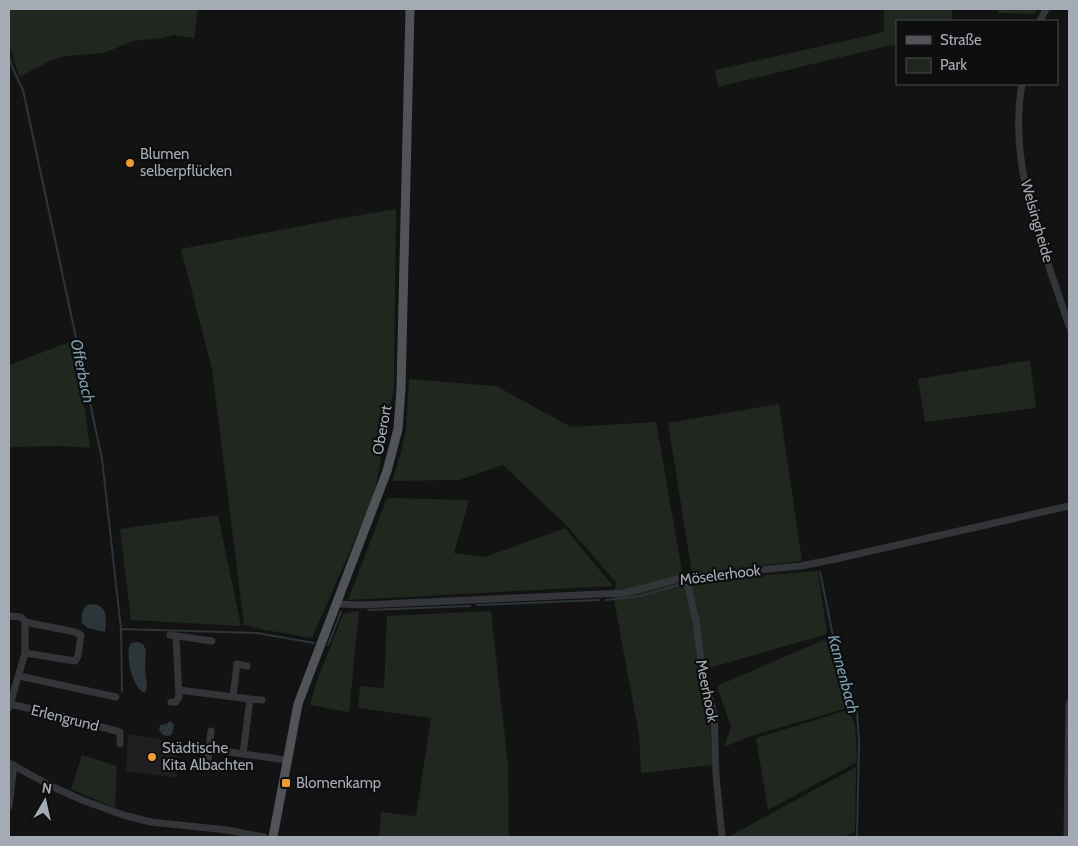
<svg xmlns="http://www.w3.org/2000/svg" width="1078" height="846" viewBox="0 0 1078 846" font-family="Cabin,sans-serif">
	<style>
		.built { fill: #1f1f21 }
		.green { fill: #1f271f }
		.water { fill: #2c353a }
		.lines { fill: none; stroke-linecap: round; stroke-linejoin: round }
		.stream { stroke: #2c353a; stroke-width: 2 }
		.minor { stroke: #343539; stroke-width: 7 }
		.major { stroke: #505358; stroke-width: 9 }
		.poi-dot { fill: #ec9a33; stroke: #0e0e0f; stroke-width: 2 }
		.labels { text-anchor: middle; stroke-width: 4.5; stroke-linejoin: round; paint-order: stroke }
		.poi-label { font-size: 15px; fill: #a5abb5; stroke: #0e0e0f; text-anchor: start }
		.street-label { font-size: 15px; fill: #a5abb5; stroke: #0e0e0f }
		.water-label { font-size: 16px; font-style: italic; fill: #7c9daf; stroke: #0e0e0f }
	</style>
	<rect width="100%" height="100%" fill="#131314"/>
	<path class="built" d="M128,734L177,742V778L126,771Z"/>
	<path class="green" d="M9,9H198L194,38L174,35L162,38L133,41L104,53L66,56L52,60L19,77L9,44Z
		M884,9H952V21H998H897V45L887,46L718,87L715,70L884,32Z
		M998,9H1037L1035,14L998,13Z
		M396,209L394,387L374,496L312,638L260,629L244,625L212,369L181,249L343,218Z
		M75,340L90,448L60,446L9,447V365Z
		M1030,360L1036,408L925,422L918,379Z
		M409,379L496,386L571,427L656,422L684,582L818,571L827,634L699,671L710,717L712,765L641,773L639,735L614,600L616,582L565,524L503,465L459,480L392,481L400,456L406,431Z
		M779,404L802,561L692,573L668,423Z
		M387,498L469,500L454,553L485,557L565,528L613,586L348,600Z
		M218,515L241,626L131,620L120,529Z
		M359,611L349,712L310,705L316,683L343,614Z
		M491,611L508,765L509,837H379L381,812L416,816L431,718L358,708L360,686L384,688L387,616Z
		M826,639L847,708L754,735L724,747L731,727L717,686Z
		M848,710L855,725L857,762L768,810L756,738Z
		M82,755L117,766L115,808L71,789Z
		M856,767L855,832L844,837H728Z"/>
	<path class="water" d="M90,604C108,604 107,619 105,632L88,628L82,623C81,615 82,607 90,604Z
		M137,642L143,644L146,650L145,667L147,688L145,693C133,690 124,653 131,643Z
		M170,721L174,725L172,734L169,736L163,735L159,730L160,725L166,724Z"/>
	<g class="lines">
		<path class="stream" d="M9,57L13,69L23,90L102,459L121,629L122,692
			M820,572L832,631L857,713L859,742L857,837
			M606,600L641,596L679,585
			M477,605L599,600
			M368,610L470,606
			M121,629L257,633L314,643
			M328,645L341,612"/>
		<path class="minor" d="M1040,21L1046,9
			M1022,84C1007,167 1044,248 1069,326
			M686,577L696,621L702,669L714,715L716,775L722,837
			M337,602L341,604L361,605L624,593L686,577L800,566L831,560L1069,506
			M9,616L21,617L25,622L75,632L81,635L78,656L75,661L25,653
			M170,635L212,641
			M19,676L116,697
			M179,690L250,699L243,754L287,760
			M233,697L237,664L247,666
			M250,699L262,700
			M171,702H176L179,697L176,637
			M10,704L61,716L120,732V744
			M9,708L25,653V622
			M209,749L243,754
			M9,763L51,786L82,800L123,815L151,822L227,830L264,837
			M207,768L211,731
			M9,806L14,765
			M1067,837L1069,703"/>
		<path class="major" d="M273,837L298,704L387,471L398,429L401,389L410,9"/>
	</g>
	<g class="poi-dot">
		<circle cx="130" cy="163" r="5"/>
		<circle cx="152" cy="757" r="5"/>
		<rect x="281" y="778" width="10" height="10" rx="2.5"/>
	</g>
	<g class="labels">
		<g class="poi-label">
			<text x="140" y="159">Blumen<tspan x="140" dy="17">selberpflücken</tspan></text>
			<text x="162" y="753">Städtische<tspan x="162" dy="17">Kita Albachten</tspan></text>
			<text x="296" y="788">Blomenkamp</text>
		</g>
		<g class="street-label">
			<text transform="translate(1037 221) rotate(74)" y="5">Welsingheide</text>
			<text transform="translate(382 430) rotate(-80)" y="5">Oberort</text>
			<text transform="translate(720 575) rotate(-7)" y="5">Möselerhook</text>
			<text transform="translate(707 691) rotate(79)" y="5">Meerhook</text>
			<text transform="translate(65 718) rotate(14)" y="5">Erlengrund</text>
		</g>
		<g class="water-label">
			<text transform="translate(83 371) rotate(78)" y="6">Offerbach</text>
			<text transform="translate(844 674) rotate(75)" y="6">Kannenbach</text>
		</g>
	</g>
	<rect width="1078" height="846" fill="none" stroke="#a5abb5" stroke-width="20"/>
	<rect x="896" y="20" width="162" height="65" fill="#0e0e0f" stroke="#4a4d51"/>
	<rect x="906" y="36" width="25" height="8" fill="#505358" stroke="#4a4d51"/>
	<text x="940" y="45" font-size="15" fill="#a5abb5">Straße</text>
	<rect x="906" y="58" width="25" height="15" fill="#1f271f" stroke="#4a4d51"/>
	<text x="940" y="70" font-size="15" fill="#a5abb5">Park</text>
	<g transform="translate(45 801) rotate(9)" stroke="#0e0e0f" stroke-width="4" paint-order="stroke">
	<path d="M0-4L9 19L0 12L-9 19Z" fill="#a5abb5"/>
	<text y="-8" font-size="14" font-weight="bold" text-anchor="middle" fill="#a5abb5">N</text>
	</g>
</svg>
